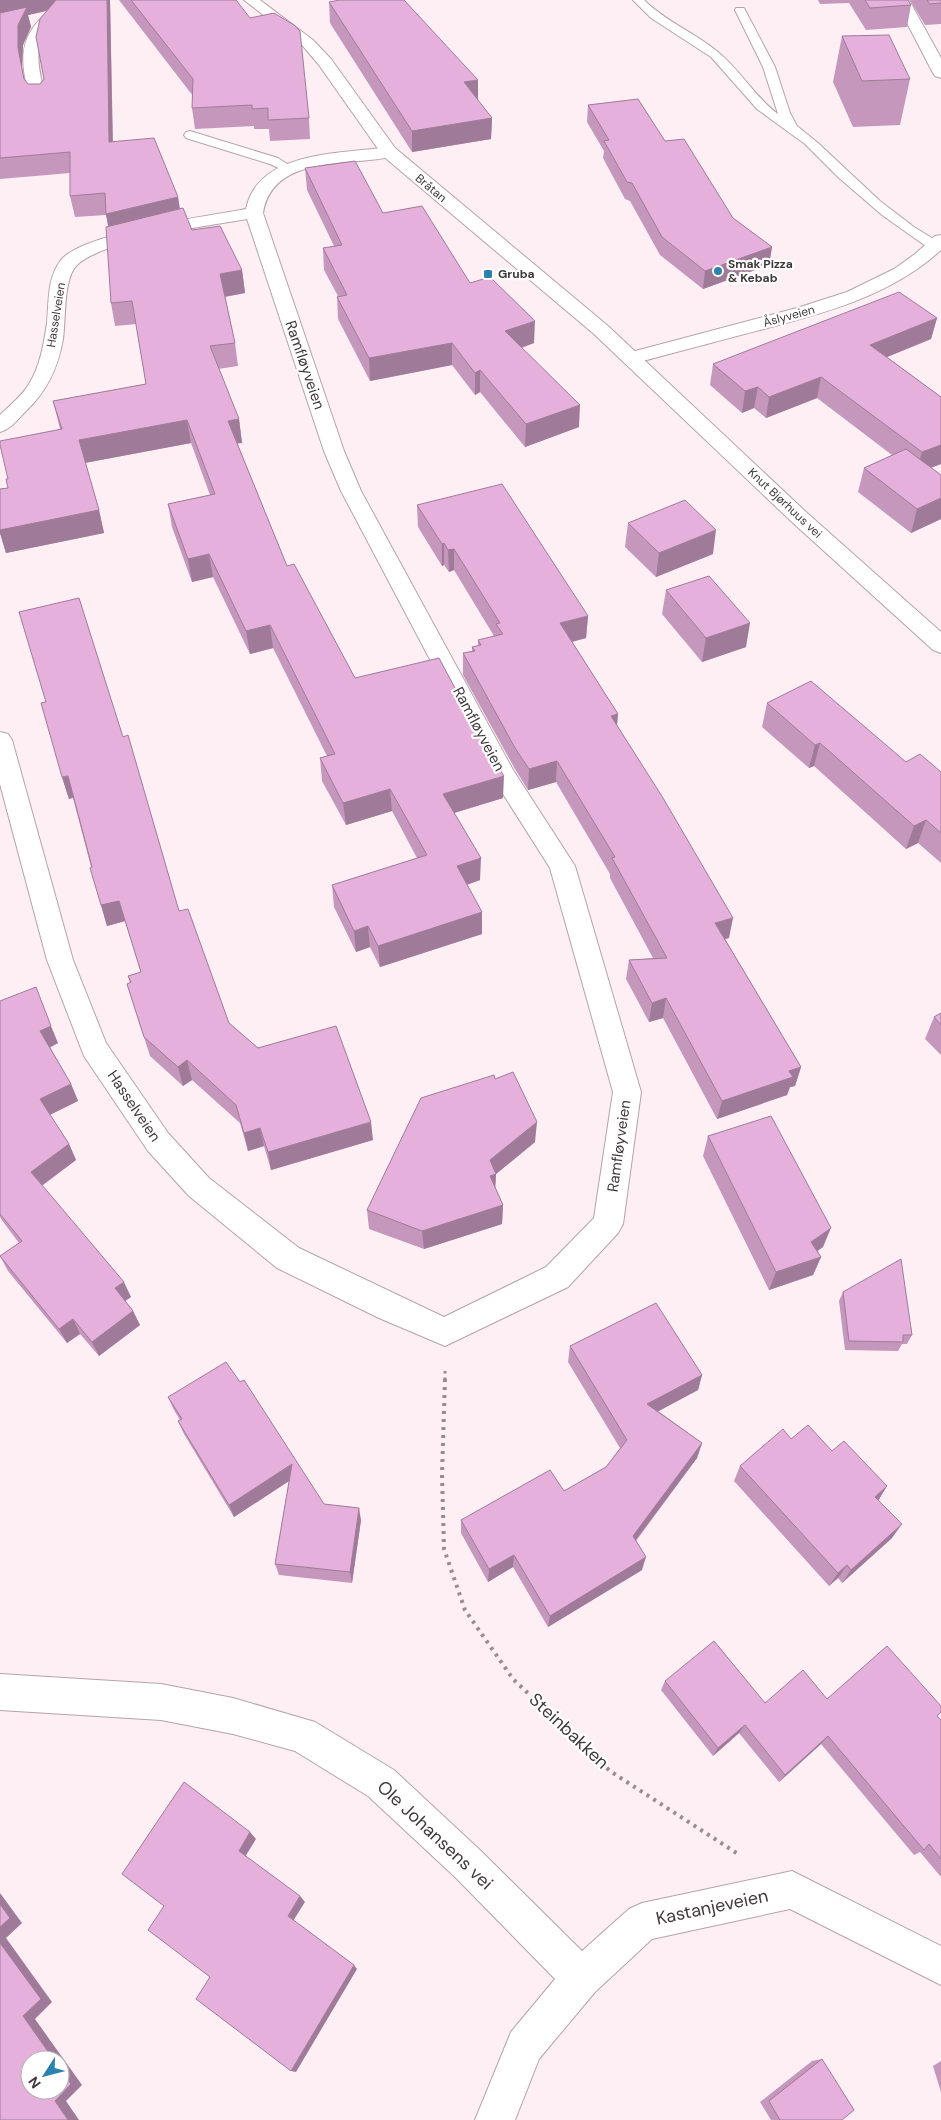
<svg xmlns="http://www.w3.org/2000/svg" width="941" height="2120" viewBox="0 0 941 2120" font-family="'DM Sans',sans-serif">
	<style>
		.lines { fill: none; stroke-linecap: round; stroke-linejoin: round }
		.lane-casing { stroke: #b5a3a9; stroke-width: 2 }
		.street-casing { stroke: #b5a3a9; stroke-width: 2 }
		.secondary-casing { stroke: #b5a3a9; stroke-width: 2 }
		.path-far1 { stroke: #978c8f; stroke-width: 3; stroke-dasharray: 2.5 4; stroke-linecap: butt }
		.path { stroke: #978c8f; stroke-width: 4; stroke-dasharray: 3 5; stroke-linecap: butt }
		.lane { fill: #fff; fill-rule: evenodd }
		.street { fill: #fff; fill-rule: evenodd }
		.secondary { fill: #fff; fill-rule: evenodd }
		.wall { fill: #c597bc; fill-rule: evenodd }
		.shaded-wall { fill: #a07b99 }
		.building { fill: #e5b0db; stroke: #a07b99 }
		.poi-dot { fill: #2b81b0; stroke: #fff; stroke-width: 2 }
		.labels { text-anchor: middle; stroke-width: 4.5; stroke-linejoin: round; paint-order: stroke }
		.far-street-label { font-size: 12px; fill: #40393b; stroke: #fff }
		.far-poi-label { font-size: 12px; font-weight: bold; fill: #40393b; stroke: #fff; text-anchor: start }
		.street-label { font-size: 15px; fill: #40393b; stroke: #fff }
		.near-street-label { font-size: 18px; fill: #40393b; stroke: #fff }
	</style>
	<rect width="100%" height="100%" fill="#feeff4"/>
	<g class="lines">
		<defs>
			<path id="lane" d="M633,0H644C666,22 696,33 719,53C742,72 754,96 778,114L763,67L735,10L736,8H744L775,67L790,113L797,126L818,143L880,201L914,227L940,243V249H930L882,215L838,177L805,144L757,109L711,57L651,18Z
				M190,131L278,158L295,169L289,173L270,164L186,138L184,135L186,132Z"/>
			<path id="street" d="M64,0H81C76,8 64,13 57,20C29,44 39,68 46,100L44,103H32C27,96 27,86 25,77C18,39 33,21 64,0Z
				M895,0H909L941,58V78L935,76L933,73Z
				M389,147L395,148L397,152L395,156C351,167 273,153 263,213L344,451L361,491L513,770L575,866L641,1092L623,1224L618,1233L568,1287L445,1346L379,1318L277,1268L189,1196L148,1151L84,1056L47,960L0,784V732L8,734L12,740L73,960L106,1043L168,1133L209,1178L299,1248L444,1317L546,1267L594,1218L613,1092L550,868L491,775L341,491L324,451L247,219C207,226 105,239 77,265C63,278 66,320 63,339C58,368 47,391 26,411C18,419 11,429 0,432V415C10,405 22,396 29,384C40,367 44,343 47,323C49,302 47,278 61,260C83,233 208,216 246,209C258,150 343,154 389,147Z
				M941,235V250C885,301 809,317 737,336C702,345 667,355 631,364L624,362L621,358L624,354L797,308L847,292L894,269L915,254L935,236Z
				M0,1674L161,1684L233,1698L315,1722L394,1770L481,1851L582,1951L629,1909L642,1903L792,1871L941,1946V1985L790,1909L652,1939L595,1992L539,2059L515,2120H475L511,2032L555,1979L455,1877L368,1796L295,1751L233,1734L161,1720L0,1710Z"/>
			<path id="secondary" d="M244,0H260L313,40L331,59L395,148L608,326L806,512L941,632V653L933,650L792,522L594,334L383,156L319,65L303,46Z"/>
		</defs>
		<use href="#lane" class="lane-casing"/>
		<use href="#street" class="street-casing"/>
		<use href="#secondary" class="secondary-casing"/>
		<path class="path-far1" d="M445,1380V1370"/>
		<path class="path" d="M445,1379L442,1474L444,1549L465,1610L513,1679L610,1771L738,1854"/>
		<use href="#lane" class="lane"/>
		<use href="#street" class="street"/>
		<use href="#secondary" class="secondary"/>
	</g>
	<path class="wall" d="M0,0H110L113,142L178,197L180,209L192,230L242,270L245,293L225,297L235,343L238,366L218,369L239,419L242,443H237L287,566L355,678L503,798L454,813L480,880L467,885L482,934L380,967L370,947L356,952L334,907L332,885L417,858L392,811L346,825L322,781L320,758L327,756L273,648L250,654L213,577L192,582L172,527L168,504L210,495L191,443L85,463L99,510L104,533L6,553L0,533V489L8,488V479L60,429L53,401L146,384L136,324L115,326L111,303L108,226L106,215L75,217L70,196V173L0,179ZM46,11L44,79L40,84H28L24,80L22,68L23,45L31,27L28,15Z
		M119,0H236L309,118L310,139L270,141L269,129H254V126L195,129L192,108L193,96Z
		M818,0H908L911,5L907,27L866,30L849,3L820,4Z
		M910,0H941V24L925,25Z
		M329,2L478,101L492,118L491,139L412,152L330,23Z
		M842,36L910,79L900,125L853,127L833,82Z
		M588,105L665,141L733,218L772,247L769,265L703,289L660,255L630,201L625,199L603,158L604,151L587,122Z
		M305,168L383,213L470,283L534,343L522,348L579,427L525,447L480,392L475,395L452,365L370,381L338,319L337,297L338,296L324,270L323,248L334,246L307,190Z
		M937,318L931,339L887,357L941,397V464L931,468L941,475V519L911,533L858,492L864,468L892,455L817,398L766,418L754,408L742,413L710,385L713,364Z
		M417,505L588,616L586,638L572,642L618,714L617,725L729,938L725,939L801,1067L795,1086L790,1087L787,1095L717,1119L663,1018L649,1022L626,979L629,960L653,958L610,878V874L556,782L528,790L515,769L463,675V653L472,651V647L478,646V640L494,636L454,570L449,572L444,565L442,566L418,527Z
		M628,523L713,554L656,577L625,547Z
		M666,590L746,647L702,662L662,614Z
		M767,703L906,762L941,772V863L918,843L906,849L814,766L809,768L762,727Z
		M62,777L179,911L229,1023L258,1048L373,1140L271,1170L264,1146L248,1151L240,1123L192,1080L183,1086L150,1056L127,984L130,983L128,976L141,972L125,921L107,926L101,905L73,798L69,799Z
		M0,1001L58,1043L50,1047L71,1084L78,1101L50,1115L69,1144L76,1160L42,1186L131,1297L125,1301L133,1311L140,1325L99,1356L80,1334L67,1343L8,1271L0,1256L19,1243L4,1223L0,1217Z
		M941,1013V1055L925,1039L934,1017Z
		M495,1079L535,1142L496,1174L495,1187L503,1205L502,1224L424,1249L369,1229L367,1210Z
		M708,1136L823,1247L817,1251L821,1257L813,1275L769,1290L703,1156Z
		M843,1292L912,1335L907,1344H902L898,1351L845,1350L839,1301Z
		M570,1346L702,1375L698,1390L658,1411L702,1443L697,1458L636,1541L642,1570L548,1627L513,1567L488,1582L461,1533V1520L564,1491L606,1467L620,1448L568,1362Z
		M168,1397L324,1504L361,1520L352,1583L279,1575L275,1564L289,1481L234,1517L184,1434L178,1421L180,1420L174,1410Z
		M791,1439L832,1451L887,1486L878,1500L892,1538L842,1583L838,1578L829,1586L734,1481L740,1466Z
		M665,1681L765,1703L827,1699L937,1716L941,1720V1877L920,1852L914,1855L821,1744L779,1782L739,1733L713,1756L661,1690Z
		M822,2059L842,2120H771L760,2102L812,2061Z
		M941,2061V2092L933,2066Z"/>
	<path class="shaded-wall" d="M0,0H61L46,11L28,15L31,27L23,45L22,68L28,100L0,21Z
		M107,0H110L113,163L109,142Z
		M478,80V101L464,82Z
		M492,118L491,139L412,152V131Z
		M178,197L181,218L110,235L106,214Z
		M772,247L769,265L703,289L705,271Z
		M242,270L245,293L223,297L220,274Z
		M937,318L931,339L865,366L870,345Z
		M535,321L534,343L504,353L505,331Z
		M452,343V365L370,381L369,358Z
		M480,370V392L475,395V373Z
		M821,377L817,398L766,418L769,397Z
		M758,387L754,408L742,413L745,391Z
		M580,405L579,427L525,447L526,424Z
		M239,419L242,443L232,444L228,421Z
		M187,420L191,443L84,463L79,440Z
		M941,445V464L916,473L922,452Z
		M941,498V519L911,533L917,509Z
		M99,510L104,533L6,553L0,533V530Z
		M716,530L713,554L656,577L659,553Z
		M444,543V565L442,566V544Z
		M454,549V570L449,572L448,550Z
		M209,554L213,577L192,582L188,559Z
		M588,616L586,638L559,645L560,623Z
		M750,623L746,647L702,662L706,638Z
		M270,625L273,648L250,654L246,631Z
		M618,714L616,735L611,716Z
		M820,743L814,766L809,768L815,745Z
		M557,761L556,782L528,790L529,769Z
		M68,776L74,797L69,799L62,777Z
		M504,776L503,798L444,816L443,794Z
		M390,789L392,811L346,825L343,803Z
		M926,820L918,843L906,849L914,826Z
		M481,858L480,880L457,888V866Z
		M119,901L125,921L107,926L101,905Z
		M482,912V934L380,967L378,946Z
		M733,918L729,938L711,943L715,923Z
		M368,926L370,947L356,952L354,931Z
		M666,998L663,1018L649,1022L652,1003Z
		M51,1026L58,1043L47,1049L40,1031Z
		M187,1060L192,1080L183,1086L178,1067Z
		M801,1067L795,1086L790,1087L787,1095L717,1119L722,1101L789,1071Z
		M71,1084L78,1101L47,1116L40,1099Z
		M371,1122L373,1140L271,1170L268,1152Z
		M537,1122L535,1142L496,1174L495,1194L490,1195V1160Z
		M260,1128L264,1146L248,1151L244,1133Z
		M69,1144L76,1160L38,1188L31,1172Z
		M503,1205L502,1224L424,1249L422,1231Z
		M831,1228L823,1247L804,1260L811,1242Z
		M821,1257L813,1275L769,1290L776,1272Z
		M124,1282L131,1297L122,1303L115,1288Z
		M133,1311L140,1325L99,1356L92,1342Z
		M73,1319L80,1334L67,1343L59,1329Z
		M702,1375L698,1390L644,1419L647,1404Z
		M702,1443L697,1458L629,1549L633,1536Z
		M292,1464L295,1477L234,1517L229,1505Z
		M887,1486L878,1501L875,1497Z
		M359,1508L361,1520L352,1583L350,1572Z
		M902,1524L892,1538L842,1583L851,1570Z
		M514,1555L513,1567L488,1582L489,1569Z
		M646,1557L642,1570L548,1627L550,1616Z
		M847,1565L838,1578L829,1586L838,1573Z
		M745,1725L739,1733L713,1756L718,1748Z
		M828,1736L821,1744L779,1782L785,1775Z
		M250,1832L256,1839L245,1857L239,1851Z
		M0,1893L22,1923L6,1938L52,2002L35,2019L82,2085L66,2101L79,2120H68L55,2101L60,2069V2060H54L23,2016L0,1943Z
		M300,1896L305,1902L293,1921L288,1916Z
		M354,1965L357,1969L296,2072L291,2071Z"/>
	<path class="building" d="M56,0H107L109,142L154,138L178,197L106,214L105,193L70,196V152L0,158V13L27,7L18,25V48L24,79L28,84H40L44,79L36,37L40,19Z
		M131,0H236L250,18L274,13L294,25L300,31L309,118L268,120V108L252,109V105L192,108L193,79Z
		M340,0H404L478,80L464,82L492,118L412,131L329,2Z
		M865,0H908L911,5L870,8Z
		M927,0H941V3L930,4Z
		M889,35L910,79L862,81L842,36Z
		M638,99L665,141L684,139L733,218L772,247L705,271L662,237L632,183L627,182L604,141L609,140L588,105Z
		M355,161L383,213L422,206L470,283L490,277L535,321L505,331L580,405L526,424L480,370L475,373L452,343L369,358L337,297L347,295L323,248L342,245L305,168Z
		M183,208L192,230L220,226L242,270L220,274L235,343L210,346L239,419L228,421L287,566L294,564L355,678L439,658L490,754L504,776L443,794L481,858L457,866L482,912L378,946L368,926L354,931L332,885L427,855L390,789L343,803L320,758L335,754L270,625L246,631L209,554L188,559L168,504L215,494L187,420L79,440L99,510L0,530V489L8,488L6,479H8L0,445V441L62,429L53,401L146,384L132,301L111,303L106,227Z
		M899,292L937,318L870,345L941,397V445L922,452L821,377L769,397L758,387L745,391L713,364Z
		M906,449L941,475V498L917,509L864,468Z
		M502,484L588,616L560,623L618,714L611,716L663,798L733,918L715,923L801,1067L789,1071L793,1077L722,1101L666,998L652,1003L629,960L667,958L612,858L615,857L557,761L529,769L515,748L463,653L475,651L472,647L481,645L478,640L503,634L496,624L500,623L454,549L448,550L444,543L442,544L417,505Z
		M685,500L716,530L659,553L628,523Z
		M709,576L750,623L706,638L666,590Z
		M79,598L123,737L128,735L179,911L188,909L229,1023L258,1048L336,1026L371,1122L268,1152L260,1128L244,1133L236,1105L187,1060L178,1067L144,1037L127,984L131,982L128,976L141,972L119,901L101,905L90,868L92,867L68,776L62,777L41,703L46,702L19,612Z
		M811,681L906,762L920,754L941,772V833L926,820L914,826L820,743L815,745L767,703Z
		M36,987L51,1026L40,1031L71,1084L40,1099L69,1144L31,1172L124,1282L115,1288L133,1311L92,1342L73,1319L59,1329L0,1256L22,1241L0,1214V1001Z
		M941,1013V1025L934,1017Z
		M513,1072L537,1122L490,1160L496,1174L490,1176L503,1205L422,1231L367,1210L421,1098L494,1075L495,1079Z
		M771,1116L831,1228L811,1242L821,1257L776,1272L708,1136Z
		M901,1259L912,1335H903V1342L849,1341L843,1292Z
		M656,1303L702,1375L647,1404L702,1443L633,1536L646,1557L550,1616L514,1555L489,1569L461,1520L550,1470L564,1491L606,1467L627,1440L570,1346Z
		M226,1362L240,1382L244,1380L324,1504L359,1508L350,1572L275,1564L292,1464L229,1505L178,1421L182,1419L168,1397Z
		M808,1425L832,1451L844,1441L887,1486L875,1497L902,1524L851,1570L847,1565L838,1573L740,1466L783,1429L791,1439Z
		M714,1641L765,1703L803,1670L827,1699L887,1646L941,1706V1712L937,1716L941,1720V1859L929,1844L924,1850L828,1736L785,1775L745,1725L718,1748L665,1681Z
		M184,1782L250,1832L239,1851L300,1896L288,1916L354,1965L291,2071L196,1999L210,1977L148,1930L164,1906L122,1874Z
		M0,1904L10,1918L0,1927Z
		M0,1943L41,1999L23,2016L54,2060H30V2090H60V2069L71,2084L55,2101L68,2120H0Z
		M822,2059L854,2110L842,2120H780L769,2101Z"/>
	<g class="poi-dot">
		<circle cx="718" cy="271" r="5"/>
		<rect x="483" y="269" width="10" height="10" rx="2.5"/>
	</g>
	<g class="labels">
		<g class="far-street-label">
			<text transform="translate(431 188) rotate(40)" y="4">Bråtan</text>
			<text transform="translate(56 315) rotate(-81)" y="4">Hasselveien</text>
			<text transform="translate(789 316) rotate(-15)" y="4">Åslyveien</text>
			<text transform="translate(785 503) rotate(43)" y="4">Knut Bjørhuus vei</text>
		</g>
		<g class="far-poi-label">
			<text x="728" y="268">Smak Pizza<tspan x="728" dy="14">&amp; Kebab</tspan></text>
			<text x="498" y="278">Gruba</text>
		</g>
		<g class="street-label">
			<text transform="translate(305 365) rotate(71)" y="5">Ramfløyveien</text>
			<text transform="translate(479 729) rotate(62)" y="5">Ramfløyveien</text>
			<text transform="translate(134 1106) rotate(56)" y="5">Hasselveien</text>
			<text transform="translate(619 1146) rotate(-82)" y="5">Ramfløyveien</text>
		</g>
		<g class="near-street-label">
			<text transform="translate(569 1731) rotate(43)" y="6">Steinbakken</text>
			<text transform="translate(435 1835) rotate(43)" y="6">Ole Johansens vei</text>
			<text transform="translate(712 1907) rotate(-12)" y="6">Kastanjeveien</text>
		</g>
	</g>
	<g transform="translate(45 2075) rotate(234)"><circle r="24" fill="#ffffff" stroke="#b3b0b1"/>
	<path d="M0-4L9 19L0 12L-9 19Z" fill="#2b81b0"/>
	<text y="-8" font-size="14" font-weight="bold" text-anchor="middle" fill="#40393b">N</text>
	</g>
</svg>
